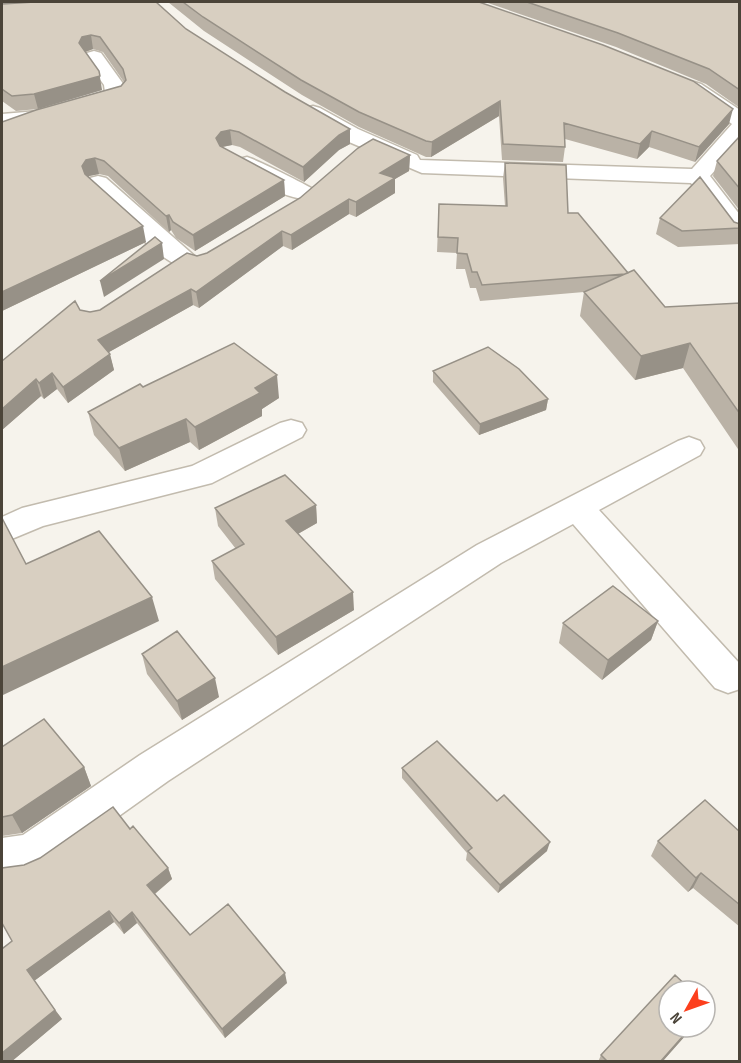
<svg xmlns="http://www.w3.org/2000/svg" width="741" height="1063" viewBox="0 0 741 1063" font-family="'Sofia Sans Condensed',sans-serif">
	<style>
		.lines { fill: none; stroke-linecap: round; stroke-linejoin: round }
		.street-casing { stroke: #c2bbae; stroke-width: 3 }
		.street { fill: #fff; fill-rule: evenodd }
		.wall { fill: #bab2a6 }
		.shaded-wall { fill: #979187 }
		.building { fill: #d8cfc1; stroke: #979187; stroke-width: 1.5 }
	</style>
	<rect width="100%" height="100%" fill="#f6f3ec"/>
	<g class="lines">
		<defs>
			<path id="street" d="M94,51L101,53L124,85L126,95L123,99L39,123L2,126V114L38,111L105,92L104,85L84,57L87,53Z
				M694,82L701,84L740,110V142L710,176L740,215V239L731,237L691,183L422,173L342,139L306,116L303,112L306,108L313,106L320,108L358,129L417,155L420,160L692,169L732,124L687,92L684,88L687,84Z
				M247,157C255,159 316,189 319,193L315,198C290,204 260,181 239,169L236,164L239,159Z
				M98,176L106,178L198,259L194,264C187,266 182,267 175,264C148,250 113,210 90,188L87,183L90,178Z
				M291,420L302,423L306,430L302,437L212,483L43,526L2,543V517L22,508L192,466L280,423Z
				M689,437L700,441L704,448L700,455L599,510L740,664V689L728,693L715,688L573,524L501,563L168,781L46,868L31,874L2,878V838L23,835L140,755L477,545L678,441Z"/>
		</defs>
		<use href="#street" class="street-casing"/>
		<use href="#street" class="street"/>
	</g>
	<path class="wall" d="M2,2H34L186,29L350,144L339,150L304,182L240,147L232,145L222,147L284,180L285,196L195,251L176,238L171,230L169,232L108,176L99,174L89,176L88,177L146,242L2,311L121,86L124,82L103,52L93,49L85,52L102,90L38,109L16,111L2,101Z
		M168,2H479L729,124L695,162L649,147L637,159L565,139V147L563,162L502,160L499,116L431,157H426L359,127L302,95L204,31Z
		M485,2H740V108L706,84L616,47Z
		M740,136V211L713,176L717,161Z
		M410,155L409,171L395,179V193L356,217L349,214L292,250L283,246L199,308L193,305L109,352L114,370L68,403L57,389L44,399L41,396L2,430L80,310L90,312L100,310L197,256L207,253Z
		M505,163L568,213L628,273L665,307L740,303V452L683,368L635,380L580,316L584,292L480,301L476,288H470L465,269H456L457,253L437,252L439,204L505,206L503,178Z
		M660,218L734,222L740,224V244L678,247L656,234Z
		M433,371L548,399L546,410L479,435L433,382Z
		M143,387L279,398L262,409V416L199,450L190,442L125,471L94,435L88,412Z
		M316,505L317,523L298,534L354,610L278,655L215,579L212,561L236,549L218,526L215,508Z
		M658,621L651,640L602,680L559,643L563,623Z
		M142,654L219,697L182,720L147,674Z
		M2,747L84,767L91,786L22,833L2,836Z
		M402,768L547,851L498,893L466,860L467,853L402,778Z
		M130,829L168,868L172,879L155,894L190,935L287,983L225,1038L137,923L124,934L114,922L34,981L62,1019L11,1062H2L3,948L12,941L24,865Z
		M740,832V927L693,888L688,892L651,856L658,841Z
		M693,1027L662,1062H598L601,1055Z"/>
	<path class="shaded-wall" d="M91,35L93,49L85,52L79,43L82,37Z
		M99,71L102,90L38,109L34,94Z
		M500,101L499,116L431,157L432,142Z
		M733,109L729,124L695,162L699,147Z
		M350,129V144L339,150L304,182L303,167L339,135Z
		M230,130L232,145L222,147L218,153L216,138L221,132Z
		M652,131L649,147L637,159L640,144Z
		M410,155L409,171L395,179V193L356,217V202L380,173Z
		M95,158L99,174L89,176L85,182L82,166L86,160Z
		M284,180L285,196L195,251L193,235Z
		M349,199V214L292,250L291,235Z
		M169,215L171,230L169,232L166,216Z
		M143,226L146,242L2,311V292Z
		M282,231L283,246L199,308L196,292Z
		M162,243L164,259L104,297L100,281Z
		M191,289L193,305L102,356L98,340Z
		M690,343L683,368L635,380L641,356Z
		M110,354L114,370L68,403L63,387Z
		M52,373L57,389L44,399L39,383Z
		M277,375L279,398L262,409V416L199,450L195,427L255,388Z
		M36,379L41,396L2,430V409Z
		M548,399L546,410L479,435L480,424Z
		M186,419L190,442L125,471L119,448Z
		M316,505L317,523L287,540L286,521Z
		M353,592L354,610L278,655L276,637Z
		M152,597L159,621L3,695L2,691V667Z
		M658,621L651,640L602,680L608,660Z
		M215,678L219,697L182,720L177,701Z
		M84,767L91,786L22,833L12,815Z
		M550,842L547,851L498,893L500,885Z
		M168,868L172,879L152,896L147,885Z
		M701,873L693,888L688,892L696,878Z
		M109,911L114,922L34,981L27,970Z
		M132,912L137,923L124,934L119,923Z
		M285,973L287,983L225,1038L222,1029Z
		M55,1010L62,1019L11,1062H2V1053Z
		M691,1027H693L662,1062H660Z"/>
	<path class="building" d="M35,2H156L186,29L285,92L350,129L339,135L303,167L239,132L230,130L221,132L216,138L220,146L284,180L193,235L173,222L169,215L166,216L104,161L95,158L86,160L82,166L85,174L143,226L2,292V122L36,110L121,86L126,80L123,69L100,37L91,35L82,37L79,43L99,71L100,76L34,94L12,96L2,89V4Z
		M183,2H479L603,45L693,81L733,109L699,147L652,131L640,144L564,123L565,147L503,144L500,101L432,142L426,141L359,112L301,80L203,17Z
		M527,2H740V90L709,69L618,33Z
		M740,136V189L717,161Z
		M373,139L410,155L380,173L395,178L356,202L349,199L291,235L282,231L196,292L191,289L98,340L110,354L63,387L52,373L39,383L36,379L2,409V361L75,301L80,310L90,312L100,310L187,253L197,256L207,253L300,198L358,148Z
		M505,163L566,165L568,213H578L628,273L625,274L482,285L477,272H472L467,254L457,253L458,238L438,237L439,204L507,206Z
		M700,177L734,222L740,224V228L682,231L660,218Z
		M155,237L162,243L100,281Z
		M634,270L665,307L740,303V414L690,343L641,356L584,292Z
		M234,343L277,375L255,388L260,393L195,427L186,419L119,448L88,412L140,384L143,387Z
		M488,347L519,369L548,399L480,424L433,371Z
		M285,475L316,505L286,521L353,592L276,637L212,561L244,544L215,508Z
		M2,518L26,564L99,531L152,597L2,667Z
		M613,586L658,621L608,660L563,623Z
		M177,631L215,678L177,701L142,654Z
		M44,719L84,767L12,815L2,817V747Z
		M437,741L497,801L504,795L550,842L500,885L468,851L472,848L402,768Z
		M705,800L740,832V905L701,873L696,878L658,841Z
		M113,807L130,829L133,826L168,868L147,885L190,935L228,904L285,973L222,1029L132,912L119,923L109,911L27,970L55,1010L2,1053V946L3,948L12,941L2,923V868L24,865L40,858Z
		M675,975L692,991H669V1027H691L660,1062H608L601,1055Z"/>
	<rect width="741" height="1063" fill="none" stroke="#4b4439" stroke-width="6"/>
	<g transform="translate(687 1009) rotate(230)"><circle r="28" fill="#ffffff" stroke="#b7b4b0" stroke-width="1.5"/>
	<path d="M0-4.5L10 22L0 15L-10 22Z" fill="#fc3f1d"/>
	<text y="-9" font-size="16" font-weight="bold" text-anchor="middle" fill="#4b4439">N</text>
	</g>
</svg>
